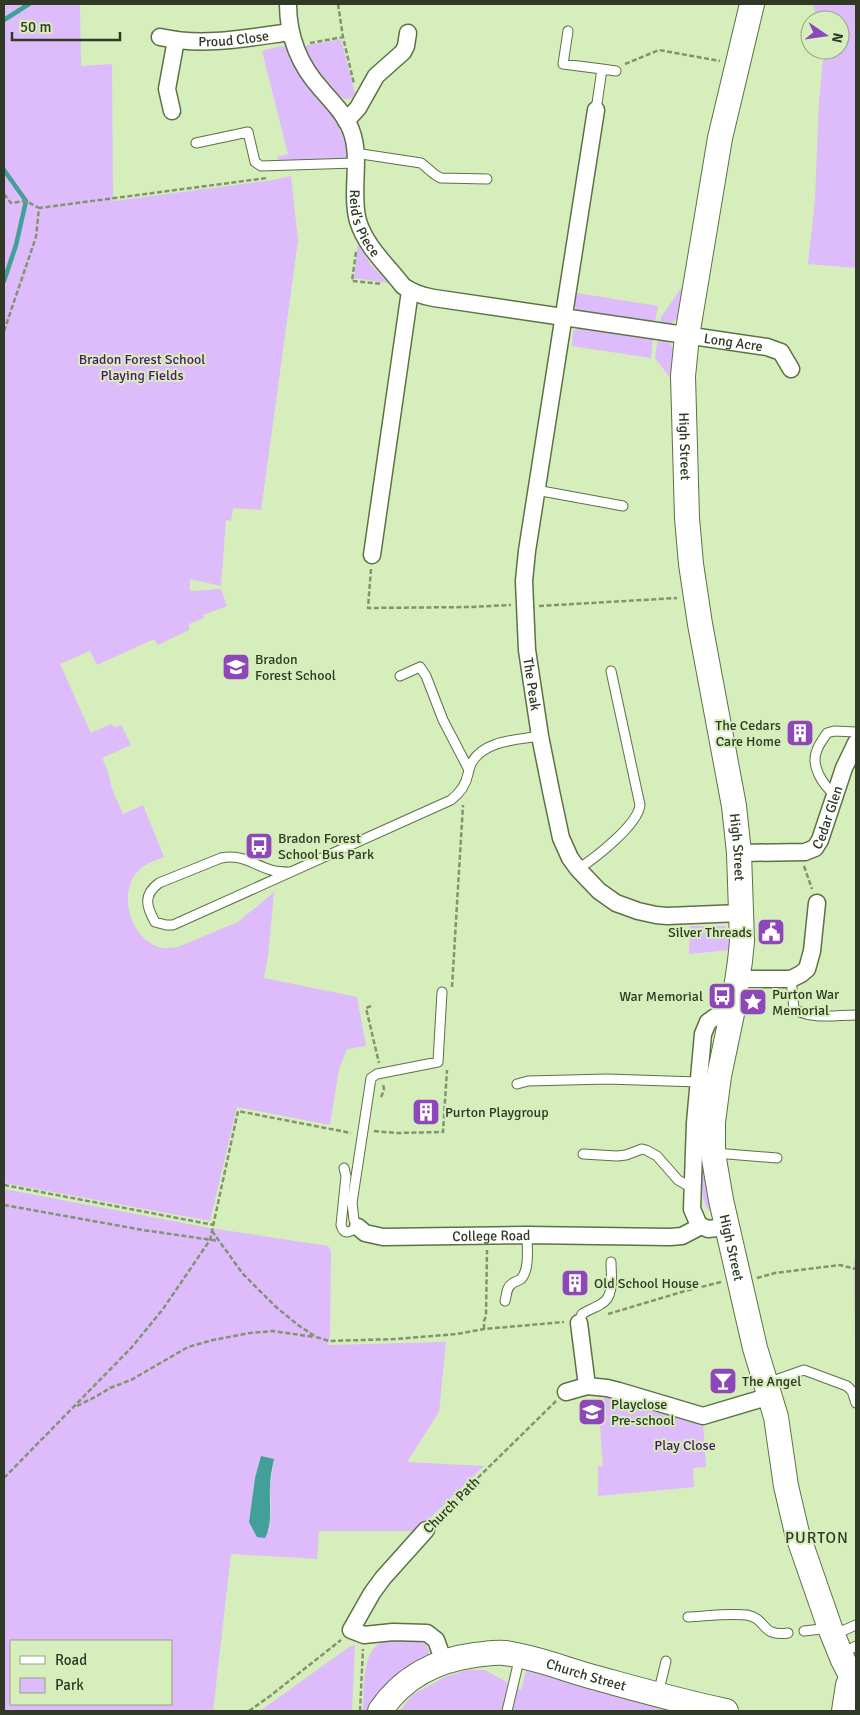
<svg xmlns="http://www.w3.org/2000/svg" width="860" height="1715" viewBox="0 0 860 1715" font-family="Signika,sans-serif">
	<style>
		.green { fill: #debbfa; fill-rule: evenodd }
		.water { fill: #429f99 }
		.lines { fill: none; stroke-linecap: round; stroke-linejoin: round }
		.stream { stroke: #429f99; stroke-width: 4.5 }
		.lane-casing { stroke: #5c7244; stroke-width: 11 }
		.street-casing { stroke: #5c7244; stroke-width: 19 }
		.secondary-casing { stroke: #5c7244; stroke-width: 26 }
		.path { stroke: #829370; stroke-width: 2.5; stroke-dasharray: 5 2.5; stroke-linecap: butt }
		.lane { stroke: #fff; stroke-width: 9 }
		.street { stroke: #fff; stroke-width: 16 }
		.secondary { stroke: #fff; stroke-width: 24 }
		.labels { text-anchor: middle; stroke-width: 4; stroke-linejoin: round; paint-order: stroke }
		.street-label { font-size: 14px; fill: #2f3925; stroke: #d5eebb }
		.park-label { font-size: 14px; fill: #4c166b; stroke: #d5eebb }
		.poi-label { font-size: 14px; fill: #2f3925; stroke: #d5eebb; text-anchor: start }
		.quarter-label { font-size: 16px; letter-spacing: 1px; fill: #2f3925; stroke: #d5eebb }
	</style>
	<rect width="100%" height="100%" fill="#d5eebb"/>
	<path class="green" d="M4,4H80L81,66L112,64L113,201L274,180L291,176L298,241L261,510L233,508L231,521L226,520L221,586L190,579V591L221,589L227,606L203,615L204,618L189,624V630L158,645L154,639L97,665L90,651L60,664L91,733L111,724L114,727L121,725L131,745L102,758L108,772L112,789L123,814L143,805L164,857C154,861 144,864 137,872C118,894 130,938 159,947C165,949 171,948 178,947L238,922L274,892L268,957L264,978L357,997L366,1046L347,1049L339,1069L330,1125L237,1107L210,1221L4,1183Z
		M813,4H856V268L808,264L815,200L819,101L824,50H840V20H817Z
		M341,39L355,93C346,115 314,70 309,60C307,56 305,51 303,46Z
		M281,46L287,47C305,74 349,126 347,157L342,160L280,162L277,157L288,154L262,51Z
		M358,244L371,265L389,283L354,278Z
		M686,281L678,318L669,325L660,328L661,317Z
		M577,293L658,306L654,326L579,312L574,305Z
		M581,327L653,337L651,358L572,346L573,331Z
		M658,338L668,341L674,349L675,384L655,358Z
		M690,926H725L731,934L729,950L689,954Z
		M702,1157L713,1211L712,1214C697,1200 702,1175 702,1157Z
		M4,1189L204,1227L328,1246L331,1251L330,1336L328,1345L446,1342L439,1412L407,1462L484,1466L417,1531H319L317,1559L231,1554L213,1711H4ZM274,1459L270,1487L271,1509L269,1531L249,1522L255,1478ZM11,1641H171V1704H11Z
		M854,1260H856V1346H855Z
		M606,1396L684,1420L703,1424L706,1467L693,1468L694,1487L598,1496V1466H603C602,1452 596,1405 606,1396Z
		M407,1638C419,1640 430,1642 429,1656L371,1711H363C364,1693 362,1659 376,1646C384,1639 397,1639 407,1638Z
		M355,1645L352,1711H260L335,1657L349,1647Z
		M527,1667L683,1711H400L412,1695L447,1676L467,1670H485L521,1690Z"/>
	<path class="water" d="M261,1456L274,1459C272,1468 270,1478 270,1487C269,1504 273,1523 265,1538L257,1537L249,1522L255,1478Z"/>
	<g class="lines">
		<path class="stream" d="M4,20L29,4
			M4,170L26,201L16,245L4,281"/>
		<defs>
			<path id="lane" d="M568,31L563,64L602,69L596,110
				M602,69L616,71
				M196,143L248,132L255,162L261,166L355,163
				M355,153L421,163C428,168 433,175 441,178L487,179
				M536,490L623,506
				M400,676L420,667L426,676L443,720L469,770
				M835,795C823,785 810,766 817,750C819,744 824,738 827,733L834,731L856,732
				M578,869C595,858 638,825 640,805L611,671
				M290,872C284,872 277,872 271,870C252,864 242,854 221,858L159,883C143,895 146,906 155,922L166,925H173L451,800C460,793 466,784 468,774C469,770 470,765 472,762C485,740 517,740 540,736
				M791,979L794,1009C812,1020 836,1015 856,1015
				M517,1084L528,1081L607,1079L698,1082
				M715,1153L777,1158
				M583,1154L617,1156L626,1155L642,1149L646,1150L657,1156L678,1180L692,1188
				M344,1168L346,1176L341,1225C344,1236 350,1232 358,1227L354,1220L352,1203L371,1078L377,1074L438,1062L442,992
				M505,1301C507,1294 506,1287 513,1283C516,1281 518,1281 521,1279C530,1269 527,1248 527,1235
				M579,1323L582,1314C588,1310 595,1308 601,1304C615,1297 611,1275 611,1262
				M767,1383L804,1370L847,1386L852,1391L856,1403
				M688,1617C707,1616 729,1613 747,1615C768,1619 760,1637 788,1633
				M804,1631L830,1628
				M833,1635L856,1625
				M841,1654L856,1646
				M658,1694L666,1661
				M507,1711L520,1656"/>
			<g id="street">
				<path id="s1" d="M288,4C288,37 299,65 322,90C332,102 345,114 351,130C362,158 350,192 358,221C366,247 387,265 403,286C413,293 422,296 434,298L767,347L781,352L791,369"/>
				<path id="s2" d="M160,37C203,47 247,38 290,32"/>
				<path id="s3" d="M596,110L527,551L524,581L527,650L540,736L551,791L561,838L570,858L578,869L599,891L616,903L638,911L656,915L667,916L741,913"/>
				<path d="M172,111L167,89L176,40"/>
				<path d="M346,121L358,108L376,76L403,52L406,46L408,33"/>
				<path d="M372,555L410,291"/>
				<path id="s4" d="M739,853L805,852L815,848L820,840L844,768L856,743"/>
				<path d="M739,979H791L801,974L807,969L812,951L817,903"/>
				<path d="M701,1226L698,1223L692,1209L695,1123L703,1034L708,1022L715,1017L731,1018"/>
				<path id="s5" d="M358,1227L365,1233L383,1237L527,1235L670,1237L682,1236L701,1226L708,1229L727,1227"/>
				<path d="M587,1386L607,1388L619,1391L703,1416L770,1396"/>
				<path d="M566,1392L587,1386L579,1323"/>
				<path d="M426,1530L383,1578L372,1593L351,1630L364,1635L393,1632L427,1633L436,1640L444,1662"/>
			</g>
			<g id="secondary">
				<path id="s6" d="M752,4L720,138L687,336L683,376L687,518L691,564L700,624L734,806L739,853L742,941L740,961L733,1009L719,1076L713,1122V1153L721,1200L755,1348L776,1417L786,1486L797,1533L830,1628L843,1660L856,1685"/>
				<path id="s7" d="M380,1711C402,1678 436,1660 475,1655C485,1654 495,1652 505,1653C535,1657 564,1669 593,1677C637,1689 682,1702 726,1711"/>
				<path d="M844,1711L848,1685L852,1678"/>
			</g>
		</defs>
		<use href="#lane" class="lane-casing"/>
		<use href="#street" class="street-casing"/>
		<use href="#secondary" class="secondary-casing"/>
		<path class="path" d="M338,4L343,37L354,84
			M310,43L343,37
			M625,64L659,50L720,61
			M4,194L11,203L26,201L39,208
			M356,252L352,281L382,284
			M4,331L36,237L39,208L267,178
			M371,569L368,608L470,607L511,605
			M539,606L677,598
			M804,866L812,889
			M452,987L463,805
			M371,1006L366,1008L379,1063
			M381,1097L384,1090L383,1083
			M374,1131L396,1133L443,1132L447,1070
			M4,1185L214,1225
			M4,1205L143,1230L219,1241
			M212,1231L243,1274L276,1307L298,1325L316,1337L329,1341L396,1339L457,1334L484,1329L564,1322
			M757,1278L775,1273L840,1265L856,1269
			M608,1314L685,1291L721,1282
			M484,1329V1321L486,1316L487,1250
			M77,1406L97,1396L110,1388L131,1380L188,1347L213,1340L250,1333L273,1331L314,1337
			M4,1478L132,1347L163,1309L210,1240L238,1111L351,1133
			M435,1520L556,1401
			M249,1711L270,1696L341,1640
			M360,1711L363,1649"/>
		<use href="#lane" class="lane"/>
		<use href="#street" class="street"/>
		<use href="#secondary" class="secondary"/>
	</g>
	<defs>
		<symbol id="school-square" viewBox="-11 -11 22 22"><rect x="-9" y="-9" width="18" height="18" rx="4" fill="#8d47ba" stroke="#d5eebb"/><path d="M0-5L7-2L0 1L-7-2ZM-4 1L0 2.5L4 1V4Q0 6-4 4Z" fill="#fff"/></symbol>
		<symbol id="building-square" viewBox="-11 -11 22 22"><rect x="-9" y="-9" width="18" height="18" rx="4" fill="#8d47ba" stroke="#d5eebb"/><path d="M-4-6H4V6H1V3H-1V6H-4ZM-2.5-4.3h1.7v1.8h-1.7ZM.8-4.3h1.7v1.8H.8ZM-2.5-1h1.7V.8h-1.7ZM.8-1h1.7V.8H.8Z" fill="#fff"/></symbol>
		<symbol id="bus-square" viewBox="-11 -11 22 22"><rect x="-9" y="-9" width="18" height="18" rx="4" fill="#8d47ba" stroke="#d5eebb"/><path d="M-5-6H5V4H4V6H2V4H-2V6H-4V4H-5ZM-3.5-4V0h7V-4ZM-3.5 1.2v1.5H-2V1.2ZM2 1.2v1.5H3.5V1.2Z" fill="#fff"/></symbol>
		<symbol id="civic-square" viewBox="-11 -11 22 22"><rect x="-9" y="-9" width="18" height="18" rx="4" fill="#8d47ba" stroke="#d5eebb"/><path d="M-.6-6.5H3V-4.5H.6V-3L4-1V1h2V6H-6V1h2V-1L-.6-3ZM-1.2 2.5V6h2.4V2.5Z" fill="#fff"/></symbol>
		<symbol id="sight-square" viewBox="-11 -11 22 22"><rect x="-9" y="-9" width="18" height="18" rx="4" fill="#8d47ba" stroke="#d5eebb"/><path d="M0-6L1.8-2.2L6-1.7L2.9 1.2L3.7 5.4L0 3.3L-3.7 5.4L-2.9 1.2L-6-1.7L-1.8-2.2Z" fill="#fff"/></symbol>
		<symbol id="bar-square" viewBox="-11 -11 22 22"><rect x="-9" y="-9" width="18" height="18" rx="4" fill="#8d47ba" stroke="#d5eebb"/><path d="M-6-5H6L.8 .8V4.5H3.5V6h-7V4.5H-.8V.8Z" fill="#fff"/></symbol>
	</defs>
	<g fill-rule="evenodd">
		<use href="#school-square" x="220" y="651" width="32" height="32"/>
		<use href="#building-square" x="784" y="717" width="32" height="32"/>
		<use href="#bus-square" x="243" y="830" width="32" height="32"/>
		<use href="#civic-square" x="755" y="916" width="32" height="32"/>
		<use href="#bus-square" x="706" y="980" width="32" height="32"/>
		<use href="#sight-square" x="737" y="986" width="32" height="32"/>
		<use href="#building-square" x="410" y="1096" width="32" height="32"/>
		<use href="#building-square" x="559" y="1267" width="32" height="32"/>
		<use href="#bar-square" x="707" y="1365" width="32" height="32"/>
		<use href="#school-square" x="576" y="1396" width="32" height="32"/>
	</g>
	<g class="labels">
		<g class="street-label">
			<text dy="5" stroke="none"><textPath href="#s2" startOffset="74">Proud Close</textPath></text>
			<text dy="5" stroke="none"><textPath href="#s1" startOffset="240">Reid's Piece</textPath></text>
			<text dy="5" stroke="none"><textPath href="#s1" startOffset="652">Long Acre</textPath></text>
			<text dy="5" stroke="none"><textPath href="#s6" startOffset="449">High Street</textPath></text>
			<text dy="5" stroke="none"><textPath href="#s3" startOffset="580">The Peak</textPath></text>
			<text dy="5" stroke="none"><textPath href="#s4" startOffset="110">Cedar Glen</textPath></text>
			<text dy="5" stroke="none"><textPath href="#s6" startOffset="854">High Street</textPath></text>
			<text dy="5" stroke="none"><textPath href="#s5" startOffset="136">College Road</textPath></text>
			<text dy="5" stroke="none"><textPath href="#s6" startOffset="1259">High Street</textPath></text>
			<text transform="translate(451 1505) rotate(-45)" y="5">Church Path</text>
			<text dy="5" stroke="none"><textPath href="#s7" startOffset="228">Church Street</textPath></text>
		</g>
		<g class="park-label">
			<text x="142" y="364">Bradon Forest School<tspan x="142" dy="16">Playing Fields</tspan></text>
			<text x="685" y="1450">Play Close</text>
		</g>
		<g class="poi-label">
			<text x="255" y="664">Bradon<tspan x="255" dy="16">Forest School</tspan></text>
			<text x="781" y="730" text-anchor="end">The Cedars<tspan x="781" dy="16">Care Home</tspan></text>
			<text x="278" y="843">Bradon Forest<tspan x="278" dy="16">School Bus Park</tspan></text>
			<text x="752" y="937" text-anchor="end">Silver Threads</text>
			<text x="772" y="999">Purton War<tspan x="772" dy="16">Memorial</tspan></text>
			<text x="703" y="1001" text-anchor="end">War Memorial</text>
			<text x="445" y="1117">Purton Playgroup</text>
			<text x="594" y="1288">Old School House</text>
			<text x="742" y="1386">The Angel</text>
			<text x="611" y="1409">Playclose<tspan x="611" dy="16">Pre-school</tspan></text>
		</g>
		<g class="quarter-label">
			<text x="817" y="1543">PURTON</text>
		</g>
	</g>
	<rect width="860" height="1715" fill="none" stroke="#2f3925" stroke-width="10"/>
	<rect x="10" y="1640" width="162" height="65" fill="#d5eebb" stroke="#93a67f"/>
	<rect x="20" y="1656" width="25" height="8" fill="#ffffff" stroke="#93a67f"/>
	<text x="55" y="1665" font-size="15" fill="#2f3925">Road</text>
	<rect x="20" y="1678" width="25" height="15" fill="#debbfa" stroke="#93a67f"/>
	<text x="55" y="1690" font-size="15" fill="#2f3925">Park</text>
	<g transform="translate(825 35) rotate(103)"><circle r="24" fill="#d5eebb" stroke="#93a67f"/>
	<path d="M0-4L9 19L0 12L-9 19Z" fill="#8d47ba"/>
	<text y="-8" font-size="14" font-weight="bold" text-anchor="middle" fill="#2f3925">N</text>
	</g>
	<path d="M12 32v8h108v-8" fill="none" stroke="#2f3925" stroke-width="2.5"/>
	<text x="20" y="32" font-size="15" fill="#2f3925" stroke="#d5eebb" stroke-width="4" paint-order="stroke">50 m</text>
</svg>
